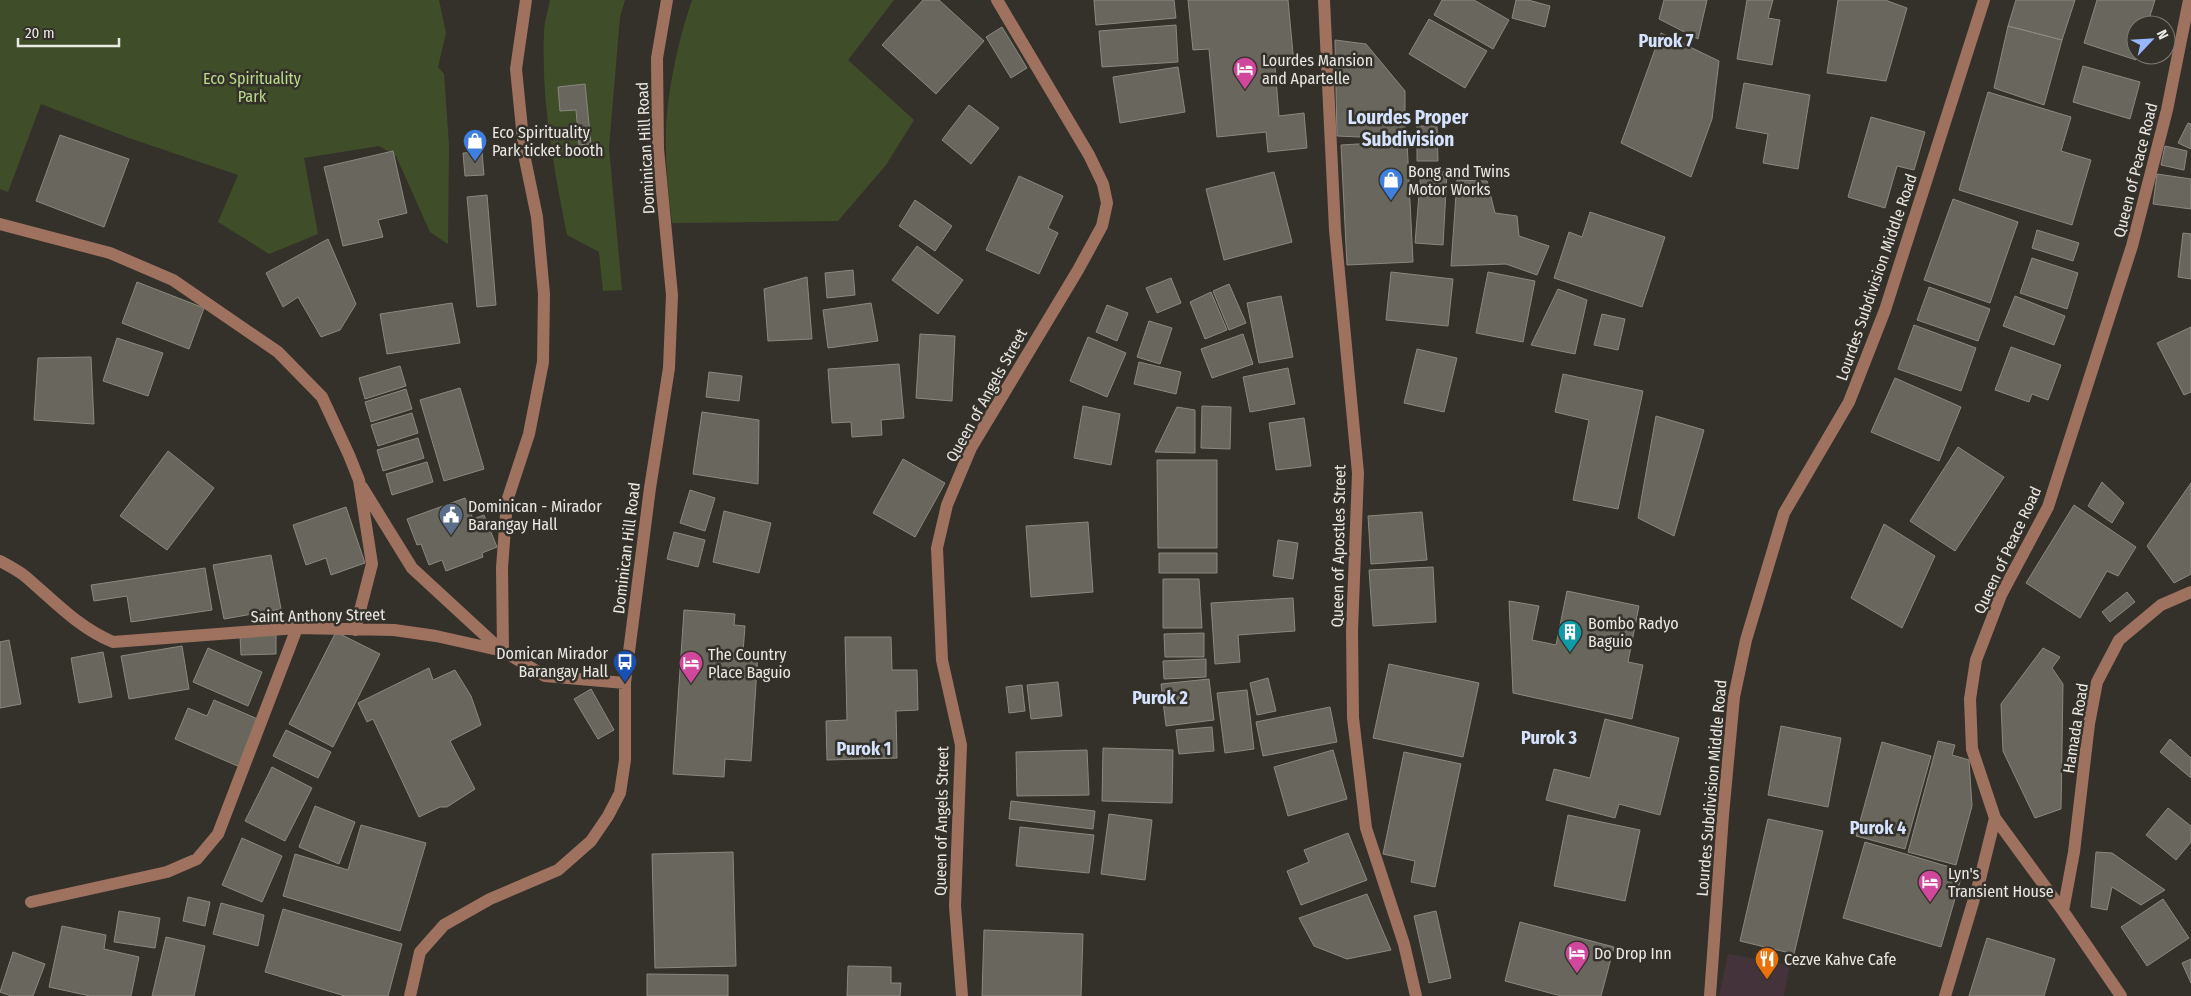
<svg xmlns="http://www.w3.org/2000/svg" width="2191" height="996" viewBox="0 0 2191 996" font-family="'Fira Sans Condensed',sans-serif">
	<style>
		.commercial { fill: #45333c }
		.green { fill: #3f4e28 }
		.building { fill: #69665e; stroke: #8b887f }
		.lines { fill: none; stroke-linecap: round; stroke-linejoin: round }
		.minor { stroke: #9f7260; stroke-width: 12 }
		.labels { text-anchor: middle; stroke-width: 5; stroke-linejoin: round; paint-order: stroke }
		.poi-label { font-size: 16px; fill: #eae8e4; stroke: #34312a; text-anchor: start }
		.park-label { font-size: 16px; fill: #bbdb8b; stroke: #34312a }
		.street-label { font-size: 16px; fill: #eae8e4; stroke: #34312a }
		.neighbourhood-label { font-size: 18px; font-weight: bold; fill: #d6e3fe; stroke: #34312a }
		.quarter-label { font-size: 19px; font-weight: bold; fill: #d6e3fe; stroke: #34312a }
	</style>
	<rect width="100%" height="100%" fill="#34312a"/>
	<path class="commercial" d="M1728,954L1790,965L1784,996H1719Z"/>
	<path class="green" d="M0,0H439L446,33L438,67L444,74L449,145L448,244L430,232L396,156L379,146L304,158L318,234L269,254L218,222L238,175L129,138L41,104L8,192L0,189Z
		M550,0H625L620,17L609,148L622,290L603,291L599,252L567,235C554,169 541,101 544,34C544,23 548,11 550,0Z
		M692,0H894L848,60L914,120L886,165L838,221L672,223C668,192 665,162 666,131C667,92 679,37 692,0Z"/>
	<path class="building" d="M923,0H939L984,41L936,94L882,45Z
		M1094,0H1174L1176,18L1096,25Z
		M1188,0H1288L1294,64L1275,66L1279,116L1304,113L1307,148L1268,152L1266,132L1217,137L1209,49L1193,50Z
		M1442,0H1474L1509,20L1493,49L1434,15Z
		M1516,0H1528L1550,6L1545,27L1512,18Z
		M1664,0H1707L1698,39L1659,19Z
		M1747,0H1773L1768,18L1780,20L1772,65L1737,59Z
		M1838,0H1885L1907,8L1886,81L1827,73Z
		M2016,0H2075L2062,40L2008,26Z
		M2097,0H2155L2147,25H2136V60L2084,43Z
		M1429,19L1487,51L1465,88L1409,54Z
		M1176,25L1178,62L1102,67L1099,31Z
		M2008,26L2062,40L2044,105L1994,88Z
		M1002,27L1027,68L1011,78L986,37Z
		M1661,33L1719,61L1712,119L1691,177L1621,143Z
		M1335,40L1366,44L1405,91V139L1337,136Z
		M2083,66L2140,82L2130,119L2073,102Z
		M1178,67L1185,112L1120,123L1113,77Z
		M1744,83L1810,95L1798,169L1763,163L1768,134L1736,128Z
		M585,84L591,144L579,145L576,110L560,111L558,87Z
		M1988,92L2071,117L2061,151L2091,160L2072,225L1959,190Z
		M969,105L999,128L971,164L942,140Z
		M1871,117L1925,132L1914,170L1897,166L1885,208L1848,197Z
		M2188,123L2191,124V149L2178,143Z
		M1417,126H1437L1438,161H1417Z
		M60,135L129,159L104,227L36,201Z
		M1407,141L1413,262L1347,265L1341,145Z
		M2165,146L2187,151L2184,170L2161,165Z
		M393,151L407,213L378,220L383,237L343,246L324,167Z
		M482,152L484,175L465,176L463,153Z
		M1421,170L1447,172L1443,245L1415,243Z
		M1274,172L1292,242L1224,260L1206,189Z
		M2157,174L2191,179V209L2153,204Z
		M1019,176L1063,196L1048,228L1058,233L1039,274L986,250Z
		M1457,180L1487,181L1495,213L1517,216L1519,236L1549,246L1537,275L1506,264L1451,266Z
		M487,195L496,305L477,307L467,197Z
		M1953,199L2018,222L1990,303L1924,280Z
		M915,200L952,226L935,251L899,226Z
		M1590,212L1665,237L1642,307L1554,278L1569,232L1582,237Z
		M2037,230L2079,243L2073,261L2032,248Z
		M2183,233L2191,234V279L2178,277Z
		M328,239L356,304L340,330L321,337L298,297L283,307L266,273Z
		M917,246L963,280L938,314L892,280Z
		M2032,258L2078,273L2067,309L2020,293Z
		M853,270L855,295L827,298L825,273Z
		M1391,272L1453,279L1448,326L1386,320Z
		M1488,272L1535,281L1523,342L1476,333Z
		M807,277L812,339L768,341L764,289Z
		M1171,278L1181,303L1157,313L1146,288Z
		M137,282L204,308L189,349L122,323Z
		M1229,284L1246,323L1229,330L1213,291Z
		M1929,287L1990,309L1978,341L1917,320Z
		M1558,289L1587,300L1575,354L1531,345Z
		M1211,292L1227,330L1205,339L1190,302Z
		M1281,296L1293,357L1259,363L1247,303Z
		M2015,296L2065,316L2054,345L2003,326Z
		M452,303L460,343L387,354L380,314Z
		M871,303L878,341L828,348L823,310Z
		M1107,305L1128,313L1117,341L1096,332Z
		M1602,314L1625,319L1618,350L1594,345Z
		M1149,321L1172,328L1160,364L1137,357Z
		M1914,325L1976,348L1961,391L1898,369Z
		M2191,327V392L2184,395L2157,343Z
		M920,334L955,336L952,401L916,398Z
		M1243,334L1253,364L1212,378L1201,349Z
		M1088,337L1126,353L1107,397L1070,381Z
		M117,338L163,353L148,396L103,381Z
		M2011,347L2061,365L2048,400L2032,394L2029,402L1995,390Z
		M1417,349L1457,358L1444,412L1404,403Z
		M91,357L94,424L34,420L38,358Z
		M1139,362L1181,372L1176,394L1134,384Z
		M899,364L904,418L881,420L882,435L852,437L851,422L832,423L828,369Z
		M400,366L406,386L365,399L359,378Z
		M1288,368L1295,404L1250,412L1243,377Z
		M709,372L742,376L739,401L706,397Z
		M1563,374L1643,391L1618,509L1573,500L1589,420L1555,412Z
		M1895,378L1961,407L1939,461L1871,432Z
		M460,388L484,469L444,481L420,400Z
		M406,389L412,409L371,422L365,402Z
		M1083,406L1120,414L1111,465L1074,458Z
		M1202,406L1231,407L1230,449L1201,448Z
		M1177,407L1195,410V453L1155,452Z
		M702,412L759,420L758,484L693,474Z
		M412,413L418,433L378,446L371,425Z
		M1656,416L1704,430L1674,536L1638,518Z
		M1304,418L1311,466L1276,470L1269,423Z
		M418,438L424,458L383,471L377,450Z
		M1958,447L2004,477L1955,551L1910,521Z
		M168,451L214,488L167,550L120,516Z
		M903,459L945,483L915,537L873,513Z
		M1157,460H1217V548H1158Z
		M427,462L433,482L392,495L386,474Z
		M2102,482L2124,503L2112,523L2088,506Z
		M2191,483V574L2174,583L2147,546Z
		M690,490L715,498L705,531L680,523Z
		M465,498L473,519L484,515L497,547L482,553L483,557L446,571L442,560L429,565L421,544L417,545L407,519Z
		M2074,505L2136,547L2118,576L2107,571L2080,618L2026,583Z
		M346,507L365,563L331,575L326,558L306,565L293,525Z
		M724,511L771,523L759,573L713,562Z
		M1422,512L1427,560L1371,564L1368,516Z
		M1088,522L1093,592L1031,597L1026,526Z
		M1884,524L1935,556L1902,628L1851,598Z
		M674,532L705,540L698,567L667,559Z
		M1278,540L1298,543L1293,579L1273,576Z
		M1159,553H1217V573H1159Z
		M271,555L281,609L224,619L213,565Z
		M1433,567L1436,622L1373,626L1369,570Z
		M205,568L212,610L131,622L127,596L94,601L91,585Z
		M1163,579H1199L1202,628H1163Z
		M1567,591L1639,606L1628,662L1643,665L1632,719L1513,693L1509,601L1539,606L1532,640L1556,645Z
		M2127,592L2135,602L2110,622L2102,612Z
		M1293,598L1295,631L1238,635L1240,662L1215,664L1211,603Z
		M684,610L735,614L734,625L745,626L743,652L758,653L751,761L725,759L724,777L673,774Z
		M336,632L380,654L333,747L289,724Z
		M276,633V654L241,655L240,635Z
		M1204,633V657H1165L1164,634Z
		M845,637H891L892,670H917L918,710L896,711L897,758L827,760L826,721L847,720Z
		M9,640L21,704L0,708V642Z
		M182,646L189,689L129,699L121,656Z
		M208,648L262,672L248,706L193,682Z
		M2043,648L2060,657L2052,668L2063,684L2061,809L2035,818L2003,751L2001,704Z
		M103,652L112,697L79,703L71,658Z
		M1206,659V677L1164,679L1163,661Z
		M1389,664L1479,683L1463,757L1373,738Z
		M429,668L433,680L455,670L471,696L481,725L450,741L475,789L447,807H440L419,817L373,719L367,722L358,703Z
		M1268,678L1276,711L1257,715L1250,683Z
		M1209,679L1214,720L1166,726L1161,684Z
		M1058,682L1062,716L1031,719L1027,685Z
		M1022,685L1025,711L1009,713L1006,687Z
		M591,689L614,730L598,739L574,699Z
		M1247,690L1254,749L1225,753L1217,693Z
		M214,700L260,720L240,767L175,739L188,708L207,716Z
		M1330,707L1337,742L1263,756L1256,722Z
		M1605,719L1679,738L1660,815L1619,804L1615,818L1546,800L1554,769L1590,778Z
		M1781,726L1841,738L1828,807L1768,795Z
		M1212,727L1214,751L1179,754L1176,730Z
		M286,730L331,752L318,778L273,756Z
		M2170,739L2191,758V778L2160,752Z
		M1938,741L1955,745L1952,755L1969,760L1972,806L1956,865L1908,852Z
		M1882,742L1931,756L1905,849L1856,836Z
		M1103,748L1173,750L1172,803L1102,801Z
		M1087,750L1089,795L1017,796L1016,752Z
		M1333,750L1347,799L1288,816L1274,767Z
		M1404,752L1461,764L1435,887L1411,882L1415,861L1383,854Z
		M272,767L312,788L285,841L245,821Z
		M1011,801L1095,811L1093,829L1009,819Z
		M315,806L355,822L339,864L299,847Z
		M2168,808L2191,826V842L2176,860L2146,835Z
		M1109,814L1152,820L1145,880L1101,874Z
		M1568,815L1640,830L1625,901L1554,886Z
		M1768,819L1823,831L1794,954L1740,941Z
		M361,825L426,843L400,931L283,896L295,854L348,870Z
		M1020,827L1094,835L1089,873L1016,866Z
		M1348,833L1367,880L1301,905L1287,871L1309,862L1304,850Z
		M242,838L282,856L262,902L222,885Z
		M1865,842L1963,871L1941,947L1843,918Z
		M733,852L736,966L655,968L652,854Z
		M2096,852L2112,853L2165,890L2141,905L2112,887L2107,910L2091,907Z
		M1367,894L1391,950L1347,959L1314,946L1299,918Z
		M188,897L210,902L205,926L183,921Z
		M2163,899L2189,938L2147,966L2121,927Z
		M221,903L264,915L258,946L213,934Z
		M283,909L402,944L388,996H345L265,972Z
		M119,911L160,918L155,948L114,942Z
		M1436,911L1451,978L1429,983L1414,916Z
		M1520,922L1614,947L1601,996H1561L1505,981Z
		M62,926L106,935L104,949L139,957L131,996H90L49,987Z
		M984,930L1083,934L1081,996H982Z
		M166,937L205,946L194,996H152Z
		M1987,938L2055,959L2044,996H1969Z
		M13,952L45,964L33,996H11L0,992Z
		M2191,959V983L2182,963Z
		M848,966L891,967V983H901L900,996H847Z
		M647,974L728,975V996H647Z"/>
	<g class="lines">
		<path class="minor" d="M1324,0L1335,230L1358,473L1352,631L1353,718L1366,828L1404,944L1416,996
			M0,224L110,253L173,280L278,352L322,397L349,455L359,480L372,564L355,630
			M362,487L412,568L502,651
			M0,561C9,566 19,571 26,577C54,601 79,628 113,642L297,628L394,630L436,636L503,651L545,676L625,683
			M503,651L502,568L507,501L529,434L543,362L544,294L537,217L525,159L516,69L526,0
			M31,902L167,872L197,859L218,834L297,628
			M2063,911L2074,852L2089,724L2097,682L2119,640L2161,605L2191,592
			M410,996L420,952L444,925L490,899L558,870L591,841L608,816L620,793L625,760V683L650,488L669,368L672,295L658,149L657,58L667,0
			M962,996L955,906L961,745L942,660L937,548L947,505L971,448L1078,270L1102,226L1107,203L1103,184L1089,155L997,0
			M1710,996L1723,815L1734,697L1746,640L1784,513L1849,402L1885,310L1984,0
			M1945,996L1980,879L1995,818
			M2121,996L2063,911L1995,818L1972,749L1970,699L1976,660L2001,595L2048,507L2132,246L2167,110L2189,0"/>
	</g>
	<defs>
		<symbol id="hotel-pin" viewBox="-11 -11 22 30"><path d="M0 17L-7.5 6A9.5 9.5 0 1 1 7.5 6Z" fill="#d1479c" stroke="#34312a"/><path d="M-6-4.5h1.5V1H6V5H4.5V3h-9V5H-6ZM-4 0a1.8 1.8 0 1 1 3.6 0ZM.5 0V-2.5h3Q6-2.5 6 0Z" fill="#fff"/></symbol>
		<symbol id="shop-pin" viewBox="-11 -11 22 30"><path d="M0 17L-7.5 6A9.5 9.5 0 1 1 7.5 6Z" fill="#3f7fe0" stroke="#34312a"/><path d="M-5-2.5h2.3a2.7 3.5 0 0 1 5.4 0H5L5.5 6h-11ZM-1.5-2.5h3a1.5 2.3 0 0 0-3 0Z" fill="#fff"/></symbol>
		<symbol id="civic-pin" viewBox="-11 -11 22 30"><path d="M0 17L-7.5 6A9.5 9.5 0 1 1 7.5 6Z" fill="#5c6f8a" stroke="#34312a"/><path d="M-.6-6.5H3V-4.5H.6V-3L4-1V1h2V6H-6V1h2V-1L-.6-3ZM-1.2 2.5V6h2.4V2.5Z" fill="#fff"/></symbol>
		<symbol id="building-pin" viewBox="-11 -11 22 30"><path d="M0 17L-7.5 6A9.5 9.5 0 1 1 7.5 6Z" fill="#0f9aa8" stroke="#34312a"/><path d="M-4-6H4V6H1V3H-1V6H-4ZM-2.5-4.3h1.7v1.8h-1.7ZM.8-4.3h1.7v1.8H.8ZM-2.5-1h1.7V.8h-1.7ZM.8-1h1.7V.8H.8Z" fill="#fff"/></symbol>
		<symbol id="bus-pin" viewBox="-11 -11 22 30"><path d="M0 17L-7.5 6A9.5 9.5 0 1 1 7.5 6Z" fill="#1a4fb4" stroke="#34312a"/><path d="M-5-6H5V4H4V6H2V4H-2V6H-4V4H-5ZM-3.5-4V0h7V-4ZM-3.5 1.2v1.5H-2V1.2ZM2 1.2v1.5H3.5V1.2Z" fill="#fff"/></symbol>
		<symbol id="restaurant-pin" viewBox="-11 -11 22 30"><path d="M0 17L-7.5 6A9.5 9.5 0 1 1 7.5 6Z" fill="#e8710a" stroke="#34312a"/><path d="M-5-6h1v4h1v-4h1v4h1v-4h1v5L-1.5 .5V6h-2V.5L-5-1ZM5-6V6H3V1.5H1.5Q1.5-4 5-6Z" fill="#fff"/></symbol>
	</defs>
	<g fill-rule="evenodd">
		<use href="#hotel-pin" x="1231" y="55" width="28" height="38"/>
		<use href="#shop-pin" x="461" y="127" width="28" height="38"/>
		<use href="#shop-pin" x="1377" y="166" width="28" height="38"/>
		<use href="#civic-pin" x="437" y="501" width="28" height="38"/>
		<use href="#building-pin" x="1556" y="618" width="28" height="38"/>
		<use href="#bus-pin" x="611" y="648" width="28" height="38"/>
		<use href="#hotel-pin" x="677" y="649" width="28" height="38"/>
		<use href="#hotel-pin" x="1916" y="868" width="28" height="38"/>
		<use href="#hotel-pin" x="1563" y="939" width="28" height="38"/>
		<use href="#restaurant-pin" x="1753" y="945" width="28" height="38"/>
	</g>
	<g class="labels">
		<g class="poi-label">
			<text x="1262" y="66">Lourdes Mansion<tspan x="1262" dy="18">and Apartelle</tspan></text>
			<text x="492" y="138">Eco Spirituality<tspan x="492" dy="18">Park ticket booth</tspan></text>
			<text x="1408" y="177">Bong and Twins<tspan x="1408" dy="18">Motor Works</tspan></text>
			<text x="468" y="512">Dominican - Mirador<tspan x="468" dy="18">Barangay Hall</tspan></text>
			<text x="1588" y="629">Bombo Radyo<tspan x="1588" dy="18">Baguio</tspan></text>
			<text x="608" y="659" text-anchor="end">Domican Mirador<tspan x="608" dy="18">Barangay Hall</tspan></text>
			<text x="708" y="660">The Country<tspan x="708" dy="18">Place Baguio</tspan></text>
			<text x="1948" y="879">Lyn's<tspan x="1948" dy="18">Transient House</tspan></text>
			<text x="1594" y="959">Do Drop Inn</text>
			<text x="1784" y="965">Cezve Kahve Cafe</text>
		</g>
		<g class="park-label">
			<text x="252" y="84">Eco Spirituality<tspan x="252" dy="18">Park</tspan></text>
		</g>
		<g class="street-label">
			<text transform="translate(645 148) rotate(-93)" y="6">Dominican Hill Road</text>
			<text transform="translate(2135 170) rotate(-76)" y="6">Queen of Peace Road</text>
			<text transform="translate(1876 277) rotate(-71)" y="6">Lourdes Subdivision Middle Road</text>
			<text transform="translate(986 395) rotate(-61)" y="6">Queen of Angels Street</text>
			<text transform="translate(1338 546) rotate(-89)" y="6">Queen of Apostles Street</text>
			<text transform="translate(626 548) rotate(-83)" y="6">Dominican Hill Road</text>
			<text transform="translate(2007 550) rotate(-65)" y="6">Queen of Peace Road</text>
			<text transform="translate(318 615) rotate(-1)" y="6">Saint Anthony Street</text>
			<text transform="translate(2075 728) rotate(-81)" y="6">Hamada Road</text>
			<text transform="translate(1711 788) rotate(-85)" y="6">Lourdes Subdivision Middle Road</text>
			<text transform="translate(941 821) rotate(-89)" y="6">Queen of Angels Street</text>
		</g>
		<g class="neighbourhood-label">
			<text x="1666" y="47">Purok 7</text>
			<text x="1160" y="704">Purok 2</text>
			<text x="1549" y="744">Purok 3</text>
			<text x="864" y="755">Purok 1</text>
			<text x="1878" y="834">Purok 4</text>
		</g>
		<g class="quarter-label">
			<text x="1408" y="124">Lourdes Proper<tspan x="1408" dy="22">Subdivision</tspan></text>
		</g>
	</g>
	<g transform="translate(2151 40) rotate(65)"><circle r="24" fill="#34312a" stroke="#7d7a74"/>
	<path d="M0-4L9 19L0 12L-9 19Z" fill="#98b6fd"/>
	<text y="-8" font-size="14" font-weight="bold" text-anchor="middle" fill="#eae8e4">N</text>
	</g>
	<path d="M18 38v8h101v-8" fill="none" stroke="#eae8e4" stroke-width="2.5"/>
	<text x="25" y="38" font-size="15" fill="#eae8e4" stroke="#34312a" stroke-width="4" paint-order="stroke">20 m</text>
</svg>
